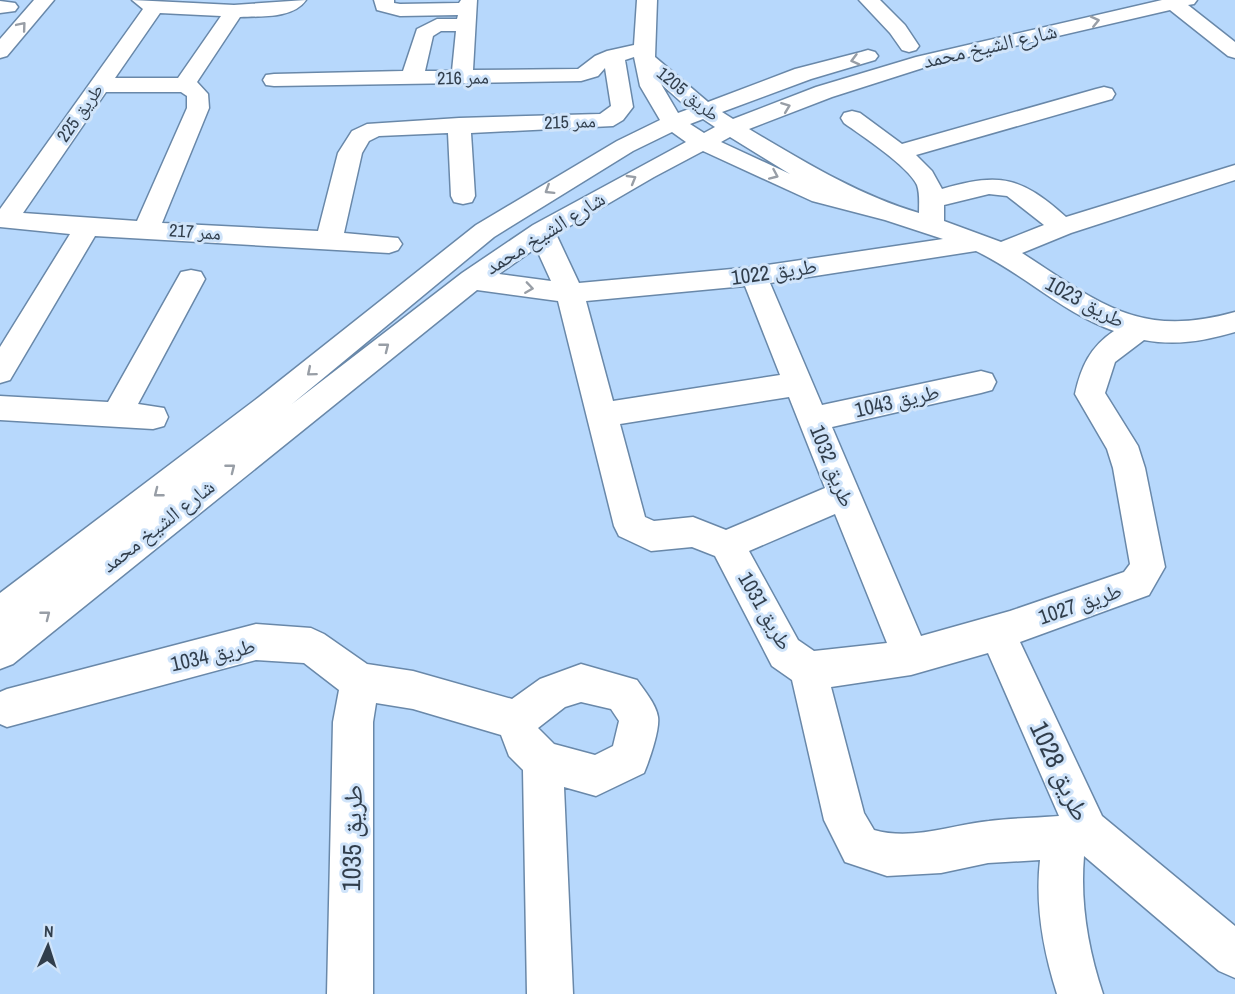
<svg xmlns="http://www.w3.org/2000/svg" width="1235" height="994" viewBox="0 0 1235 994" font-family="'Archivo Narrow','Noto Naskh Arabic',sans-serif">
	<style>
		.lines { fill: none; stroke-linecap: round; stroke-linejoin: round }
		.minor-casing { stroke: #6988a9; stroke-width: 3 }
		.minor { fill: #fff; fill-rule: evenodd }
		.oneway { stroke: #989ea6 }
		.labels { text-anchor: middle; stroke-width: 6; stroke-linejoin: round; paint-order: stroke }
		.far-street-label { font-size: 18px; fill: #313e4c; stroke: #d0e4fa }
		.street-label { font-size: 21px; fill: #313e4c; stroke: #d0e4fa }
		.near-street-label { font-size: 26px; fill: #313e4c; stroke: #d0e4fa }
	</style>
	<rect width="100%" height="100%" fill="#b7d8fc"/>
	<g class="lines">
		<defs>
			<path id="minor" d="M34,0H54L7,56L0,58V39Z
				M132,0L234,5L306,0C293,19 260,16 240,17L197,82L208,94L209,108L162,223L318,231L338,153L352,131L367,124L459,118L600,114L611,106L605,68L598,76L581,81L274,86L266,85L263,80L266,75L274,74L403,71L417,29L437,19H457L458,15L400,16L377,10L374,0H394V3L400,4L459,3L461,0H477L473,70L578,69L595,56L607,51L634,45L637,0H657L655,57L708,102L795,69L861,52L868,50L875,52L878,56L875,60L811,79L722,112L733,119L816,87L916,57L1162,0H1197L1194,4L1188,5L1235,42V58L1228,56L1170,10L929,66L832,97L749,129C803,161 858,195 919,213C919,204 920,194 917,185C908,166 862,136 844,123L841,118L844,113L852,111L860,113L902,144L1096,89L1104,87L1112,89L1115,94L1112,99L916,155L932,171L942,189C1001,172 1021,177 1066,217L1235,165V180L1071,233L1022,253C1100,303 1138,339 1235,312V332C1204,341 1176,346 1144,340L1115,362L1105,393L1138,446L1145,468L1165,567L1149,595L1020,642L1102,816L1235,926V978L1219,971L1084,856C1080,903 1088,949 1103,994H1057C1043,950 1035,906 1040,860L988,863L941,873L887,876L845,862L824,820L792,680L772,666L715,556L692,547L651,551L619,536L614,526L558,301L477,290L13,664L0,669V593L259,397L476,225L617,141L660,120L640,86L634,57L625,60L633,107L623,120L613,126L471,133L475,196L472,202L463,204L454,202L451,196L448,133L379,136L369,141L362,153L344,233L398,238L402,244L398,250L389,253L95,236L10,380L0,383V347L70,234L0,227V209L143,9ZM160,13L221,16L178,78H115ZM441,31H456L452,71H425L433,36ZM661,84L689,109L678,113ZM106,92H181L187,96V108L137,221L23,213ZM703,119L715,127L704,133L690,124ZM672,132L686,142L533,225L462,273L292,404L494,237L633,151ZM730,137L790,174L721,142ZM703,151L812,201L885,220L943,239L754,267L579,283L556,234L654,177ZM989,194L1007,196L1044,225L1001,242L944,221V205ZM536,248L551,281L499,274ZM976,251C1024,274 1063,313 1114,331C1090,347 1081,367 1075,394L1107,449L1113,468L1130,564L1124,572L1010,611L921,636L832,427L981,393L992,390L996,382L992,374L981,371L822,405L770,283ZM745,286L780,375L613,401L586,301ZM789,397L825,488L726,530L693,517L654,521L645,517L620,424ZM835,514L887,643L814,651L798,640L749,551ZM988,653L1059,816C1036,818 1012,818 989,821C951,825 912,841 874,830L864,813L831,687L911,675Z
				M859,0H880L905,25L919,46L916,50L909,52L902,50L890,33Z
				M0,1L15,3L18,7L15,11L0,13Z
				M191,270L201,272L205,279L138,404L164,408L168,417L164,426L153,429L0,420V396L108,402L181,272Z
				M256,624L311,628L324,634L367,664L413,671L512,699L540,679L581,664L637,680C644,690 656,704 658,717C660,730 649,761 644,773L596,796L564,787L573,994H527L523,770L509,756L501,735L413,709L376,703L373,722V994H327L333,722L339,690L304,663L256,660L7,727L0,724V692L7,689ZM581,702L611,709L619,721L613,746L595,755L554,744L538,728L565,707Z"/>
		</defs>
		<use href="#minor" class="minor-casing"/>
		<use href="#minor" class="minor"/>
	</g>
	<defs><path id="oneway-chevron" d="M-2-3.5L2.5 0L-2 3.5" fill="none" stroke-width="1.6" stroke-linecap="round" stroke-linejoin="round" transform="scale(1.5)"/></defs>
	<g class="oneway">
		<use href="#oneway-chevron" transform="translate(1095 21) rotate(-13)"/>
		<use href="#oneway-chevron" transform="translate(22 26) rotate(-50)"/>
		<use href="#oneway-chevron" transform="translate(855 60) rotate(165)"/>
		<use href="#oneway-chevron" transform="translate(786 107) rotate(-21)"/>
		<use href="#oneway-chevron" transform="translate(774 175) rotate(24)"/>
		<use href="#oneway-chevron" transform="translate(632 179) rotate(-30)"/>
		<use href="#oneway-chevron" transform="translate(549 190) rotate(148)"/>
		<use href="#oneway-chevron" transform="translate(529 288) rotate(8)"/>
		<use href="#oneway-chevron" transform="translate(385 347) rotate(-38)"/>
		<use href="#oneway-chevron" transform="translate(311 372) rotate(140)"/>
		<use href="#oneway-chevron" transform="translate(231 468) rotate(-38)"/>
		<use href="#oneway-chevron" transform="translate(158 493) rotate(142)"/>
		<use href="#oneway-chevron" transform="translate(46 615) rotate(-38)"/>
	</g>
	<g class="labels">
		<g class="far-street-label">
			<text transform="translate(463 78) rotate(-1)" y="6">ممر 216</text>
			<text transform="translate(688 94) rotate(39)" y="6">طريق 1205</text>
			<text transform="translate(80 113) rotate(-55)" y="6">طريق 225</text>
			<text transform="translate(570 122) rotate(-2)" y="6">ممر 215</text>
			<text transform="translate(195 232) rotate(4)" y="6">ممر 217</text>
		</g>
		<g class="street-label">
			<text transform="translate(990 46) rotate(-13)" y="7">شارع الشيخ محمد</text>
			<text transform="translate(545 233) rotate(-32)" y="7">شارع الشيخ محمد</text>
			<text transform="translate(774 272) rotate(-8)" y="7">طريق 1022</text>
			<text transform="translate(1085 302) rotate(28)" y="7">طريق 1023</text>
			<text transform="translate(897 401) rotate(-13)" y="7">طريق 1043</text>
			<text transform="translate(832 466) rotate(68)" y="7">طريق 1032</text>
			<text transform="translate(158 526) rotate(-38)" y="7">شارع الشيخ محمد</text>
			<text transform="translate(1080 604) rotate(-19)" y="7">طريق 1027</text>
			<text transform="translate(765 611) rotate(60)" y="7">طريق 1031</text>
			<text transform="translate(213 655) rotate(-13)" y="7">طريق 1034</text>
		</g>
		<g class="near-street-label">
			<text transform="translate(1060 771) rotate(65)" y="9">طريق 1028</text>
			<text transform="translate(352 838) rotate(-89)" y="9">طريق 1035</text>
		</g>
	</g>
	<g transform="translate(48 946) rotate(3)" stroke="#d0e4fa" stroke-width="4.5" paint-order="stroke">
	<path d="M0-4.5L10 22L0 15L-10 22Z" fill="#313e4c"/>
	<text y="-9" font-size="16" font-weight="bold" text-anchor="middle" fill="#313e4c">N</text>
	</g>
</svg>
